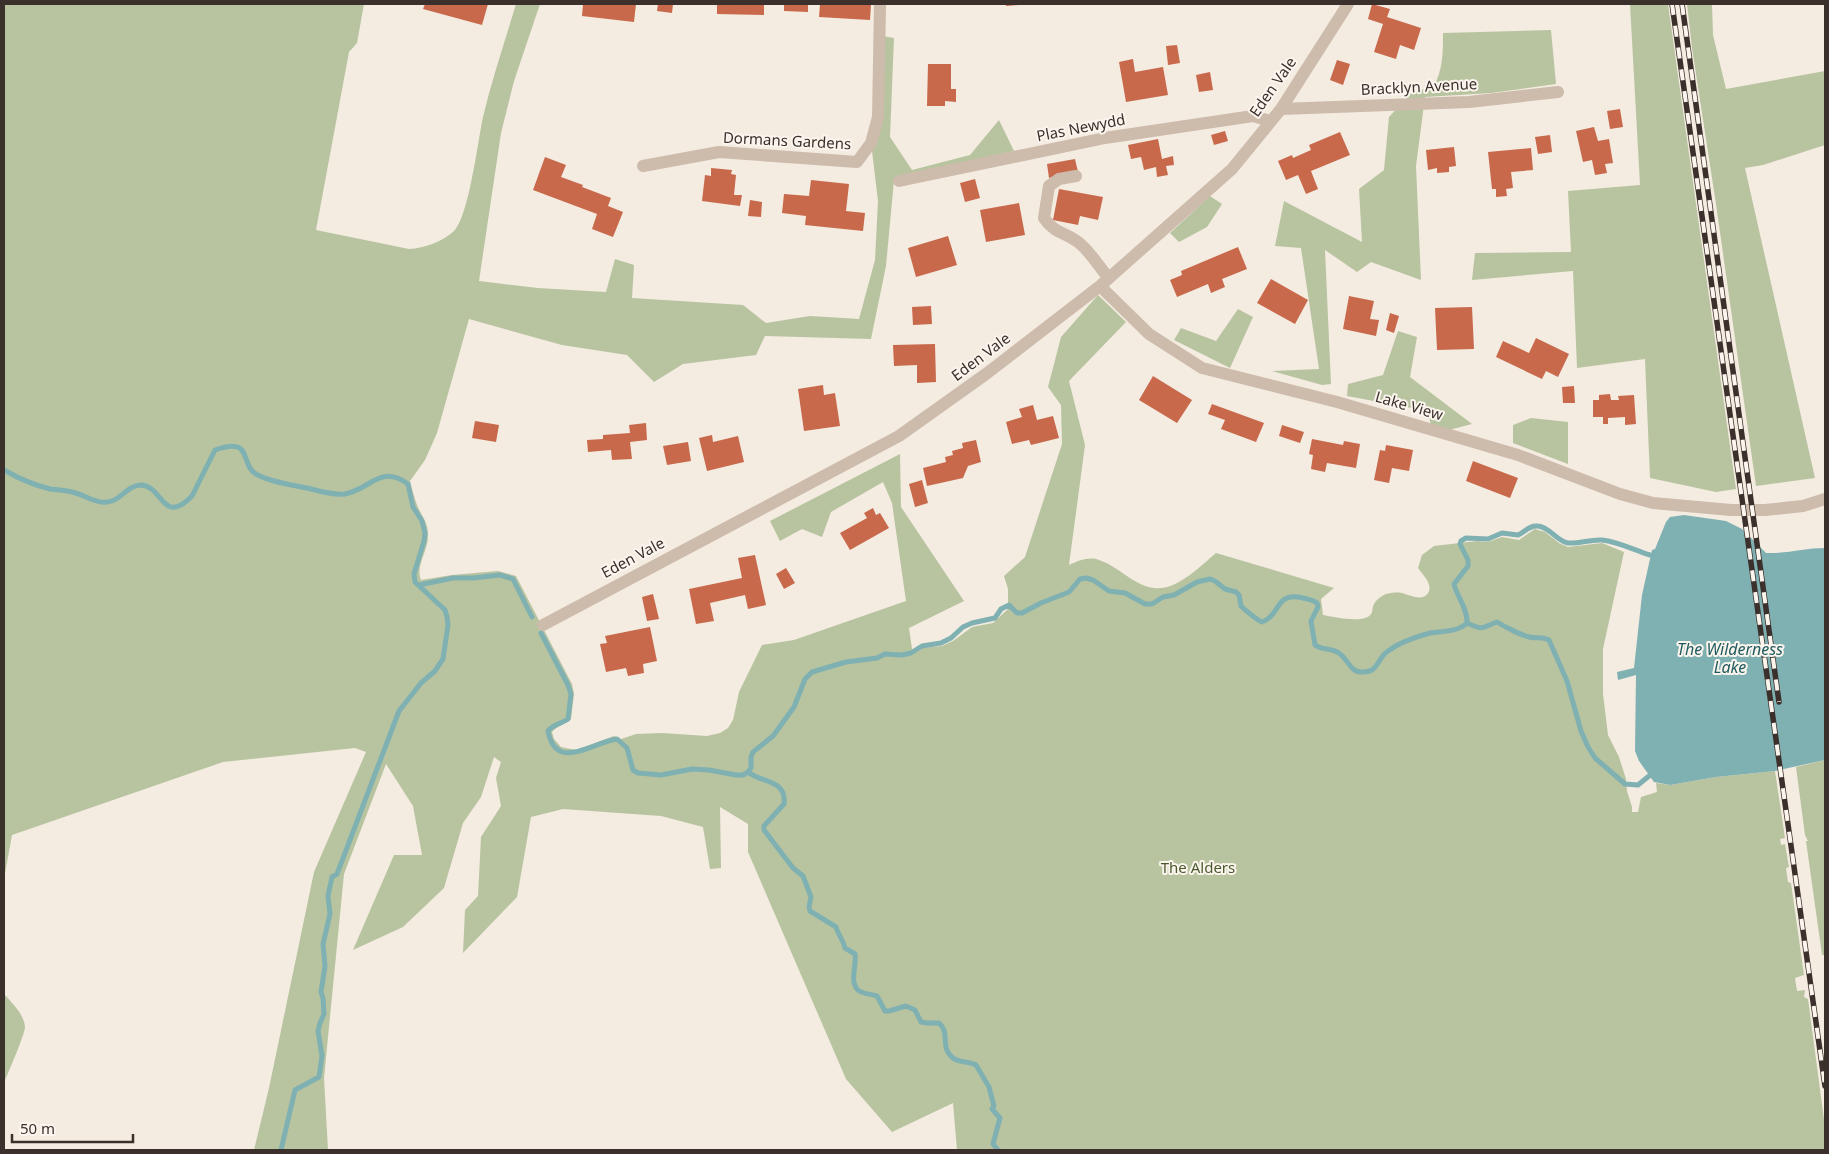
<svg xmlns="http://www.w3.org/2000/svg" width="1829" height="1154" viewBox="0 0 1829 1154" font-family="'Noto Sans',sans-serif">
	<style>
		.green { fill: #b8c4a0 }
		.water { fill: #7fb0b2 }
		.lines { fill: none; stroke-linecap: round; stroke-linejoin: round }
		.stream { stroke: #7fb0b2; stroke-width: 5 }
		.building { fill: #c8694b }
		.minor { stroke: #cdbbac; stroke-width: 12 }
		.rail-casing { stroke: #3b302b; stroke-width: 5.5 }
		.rail { stroke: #fbf5ee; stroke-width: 4; stroke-dasharray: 11; stroke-linecap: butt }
		.labels { text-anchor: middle; stroke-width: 4; stroke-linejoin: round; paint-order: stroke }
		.street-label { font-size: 15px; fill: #3b302b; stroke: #fbf5ee }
		.park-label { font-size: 15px; fill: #4a5a2e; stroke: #fbf5ee }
		.water-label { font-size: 16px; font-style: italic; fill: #1f5a5e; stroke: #fbf5ee }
	</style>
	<rect width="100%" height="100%" fill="#f4ebe1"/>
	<path class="green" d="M4,4H364L357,43L349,52L316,230L409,249C425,248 442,242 454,231C469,216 478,140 483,117C492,79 505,41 516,4H540L514,81L501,133L479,281L538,288L606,292L615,259L634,265L632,298L743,305L766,323L810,316L859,319L875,260L878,201L872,151L882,36L894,38L890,137L912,170L970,155L999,120L1014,151L894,180L886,266L871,339L765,336L756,355L683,364L654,382L627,355L562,345L469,319L437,433L425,460L410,481C412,489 414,497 417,505C421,515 428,522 428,534C429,550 415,565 421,580L452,575L498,571L516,576L572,684L574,694L571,719C565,724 556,727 552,732L554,739L561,747L576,750L614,736L621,739L636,734L662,733L707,736L720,733L728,728L733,720L739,692L762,645L794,640L906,601L892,503L883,482L831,512L822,537L802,529L780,541L770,521L900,454L901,507L964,601L909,628L912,649L942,646L953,641L972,627L993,623L1008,609V589L1004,576L1025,557L1062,444L1061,405L1048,387L1061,337L1098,295L1126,322L1069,381L1085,445L1069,565C1078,561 1089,556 1099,560C1124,568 1142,598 1173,585C1189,578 1203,564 1216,553L1334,588L1321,599L1323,615C1333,617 1365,624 1371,614C1373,612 1372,609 1373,607C1374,601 1381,596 1386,594C1390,593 1397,592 1402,593C1410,595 1424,603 1429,591C1432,583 1422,574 1418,568L1422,555L1434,546L1477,541L1488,542L1502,537L1519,540L1535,529L1545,532L1559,543L1568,547L1602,543L1624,552L1603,649V694L1608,735L1619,757L1626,779L1627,791L1632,807V812H1638L1641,797L1657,792L1656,783L1670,785L1716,777L1775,771L1785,838L1780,839L1781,845L1785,844L1789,867L1786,868L1788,882L1791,883L1804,975L1795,978L1797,991L1805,990L1804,997L1808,999L1825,1127V1150H957L953,1103L892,1132L846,1079L748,852V824L720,807L721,868L710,869L703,827L661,816L563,809L531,817L517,897L463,953L465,910L478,896L481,837L501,806L496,778L501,762L494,757L481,797L463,823L444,888L403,927L353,950L394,855H422L413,806L386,764L344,874L324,1078L328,1150H254L269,1088L314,872L366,752L355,748L223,762L12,835L4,879Z
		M1630,4H1668L1736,489L1716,492L1650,478L1645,359L1577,368L1573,271L1472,280L1475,253L1571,252L1568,191L1640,185Z
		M1687,4H1712L1713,35L1726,89L1825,71V145L1763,165L1745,168L1815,478L1756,486L1716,204L1692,48Z
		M1551,30L1556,84L1491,93L1425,97L1416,166L1421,280L1371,262L1357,272L1325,250L1331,384L1322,385L1272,371L1319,369L1301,248L1275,246L1284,201L1362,242L1359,189L1384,170L1389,117L1413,91L1433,88C1443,70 1443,53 1443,33Z
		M1210,196L1222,204L1207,227L1179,242L1170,233Z
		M1238,309L1253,317L1230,368L1174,340L1181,328L1216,341Z
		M1398,331L1417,337L1410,377L1472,424L1449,430L1431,425L1425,402L1411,408L1347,396L1348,384L1383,375Z
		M1531,418L1568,422V464L1513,443V425Z
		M1825,760V955H1822L1806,841H1808L1805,835L1796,767Z
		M4,994C12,1003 24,1014 25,1027C25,1034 8,1073 4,1083Z"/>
	<path class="water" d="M1684,515L1726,521L1742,529L1766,553C1786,554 1805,548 1825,548V760L1775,771L1716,777L1670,785L1654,782L1639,761L1635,751L1636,675L1618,680L1617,672L1634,668L1642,595L1652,550L1655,549L1666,522L1670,517Z"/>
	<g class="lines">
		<path class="stream" d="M4,470C18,478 33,485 50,489C57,490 65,490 72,492C86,495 98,506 112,501C123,497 128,485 142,485C163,487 163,526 192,496L215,450C254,436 239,464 256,474C272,483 294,485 311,489C322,492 335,495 345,494C371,489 380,464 408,484L413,507L422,521L425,533L424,541L414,574L415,582L445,610L447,617L448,625L443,659L435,671L421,683L399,711L337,874L332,877L328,896L330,914L323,944L325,966L321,992L323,998L324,1014L320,1023L318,1031L322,1056L319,1077L295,1090L281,1150
			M419,585L453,578H473L500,575L513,579L532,617
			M1467,623C1485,631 1480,628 1497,622C1505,627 1521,635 1529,637C1537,639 1542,636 1549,640L1567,681L1581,731L1588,747L1595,758L1625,784L1638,785L1649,776
			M541,633L568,685L571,694L568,719C561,724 553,724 548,731C556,773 593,742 617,739L627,748L633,770L638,773L661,775L692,769L709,770L736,775H743L748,772L751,768V757L753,752L773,736L794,707L805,679L812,672L846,662L877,658L885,654L902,655L911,653L922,646L941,643L951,638L963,627L972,623L995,618L1001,609L1009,605L1017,613H1022L1041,603L1069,592L1080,579L1086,578L1093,580L1109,591L1125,593L1145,604H1152L1163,597L1174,595L1197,582L1210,579L1215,581L1225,589L1236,592L1239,595L1241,606C1245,610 1257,620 1262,622C1281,615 1275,591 1303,598C1308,599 1313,600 1317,603L1318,607L1311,621L1315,645C1322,650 1330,648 1337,652C1348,657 1349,673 1363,672C1379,672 1377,658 1388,651C1400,642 1415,637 1430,633C1443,631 1458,632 1467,623C1468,609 1457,597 1454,584L1468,566V560L1460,544L1461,541L1466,538L1488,539L1502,533L1518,535C1525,532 1529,525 1538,526C1550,527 1556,541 1568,543C1579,544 1591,539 1602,540C1619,542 1634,550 1650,555
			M748,772C761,783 787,779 784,804L764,826V830L793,868L803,876L811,897L809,907L810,911L836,927C838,935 843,939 845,948L855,954C857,964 849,982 858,990C862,994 871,994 877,996L885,1011H889L906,1006L915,1010L921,1022L927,1023H939C951,1033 939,1047 953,1058C960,1063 968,1061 976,1065L989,1087L994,1106L992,1109L1000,1118L993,1144L998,1150"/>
	</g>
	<path class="building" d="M425,4H488L482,25L423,9Z
		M583,4H636L634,22L582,16Z
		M658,4H673L672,13L657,11Z
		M717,4H764V15L717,14Z
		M784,4H808V12L784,11Z
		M820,4H871L870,20L819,17Z
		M1006,4H1019V5L1006,6Z
		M1372,4L1390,9L1387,17L1421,28L1414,50L1400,45L1396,59L1374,52L1383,24L1368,19Z
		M1177,45L1180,63L1168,65L1166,46Z
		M1133,59L1135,72L1163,67L1168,95L1126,102L1119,62Z
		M1337,60L1350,64L1343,85L1330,80Z
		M928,64H951V89H956V102L945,101V106H927Z
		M1210,72L1213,90L1199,92L1196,75Z
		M1620,109L1623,127L1610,129L1607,111Z
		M1594,127L1598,141L1609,139L1613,163L1605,164L1607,173L1595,175L1592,160L1583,162L1576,131Z
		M1225,131L1228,141L1214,145L1211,135Z
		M1340,132L1350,155L1311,171L1318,189L1306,194L1298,175L1286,180L1278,161L1292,155L1293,158L1311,150L1309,145Z
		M1550,135L1552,152L1538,154L1535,137Z
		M1158,139L1162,159L1173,156L1174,165L1166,166L1168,175L1157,177L1156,167L1144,170L1141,157L1131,159L1128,145Z
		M1454,147L1456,166L1449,167V172L1437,173V168L1428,170L1426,150Z
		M1531,148L1533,170L1511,172L1513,188L1506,189L1507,196L1496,197V189H1492L1488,152Z
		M545,157L566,165L561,177L583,185L582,187L611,198L608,206L623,212L613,237L592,229L597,214L533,190Z
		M1075,159L1078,172L1049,178L1047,164Z
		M711,168L732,170L731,174L736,175L734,195H742L740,206L702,201L705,175L711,176Z
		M975,179L980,198L965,202L960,183Z
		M811,180L849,184L846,211L865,213L863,231L805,225L806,216L782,213L784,194L809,196Z
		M1059,189L1103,197L1098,220L1080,216L1078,225L1053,220Z
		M750,200L762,202L761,217L748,216Z
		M1019,203L1025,235L986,242L980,210Z
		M948,236L957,265L916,277L908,248Z
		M1238,247L1247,269L1222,279L1225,287L1211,293L1208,284L1177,297L1170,280L1182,275L1181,271Z
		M1271,279L1308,300L1295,324L1257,303Z
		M1349,296L1374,301L1370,319L1379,320L1376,336L1343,329Z
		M931,306L932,324L913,325L912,307Z
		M1472,307L1474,349L1437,350L1435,308Z
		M1390,313L1399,316L1394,333L1386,330Z
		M1536,338L1569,354L1558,377L1546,371L1542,379L1496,357L1503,341L1529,353Z
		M935,344L936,382L917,383V365L894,366L893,345Z
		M1153,376L1192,400L1177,423L1139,400Z
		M823,385L824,395L835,393L840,426L804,431L798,389Z
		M1574,386L1575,403H1563L1562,387Z
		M1610,394L1611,400H1619L1618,396L1634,395L1636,424L1625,425V417L1608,418V424H1603V417H1593V400H1599V395Z
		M1212,404L1264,423L1256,442L1221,429L1225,420L1208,414Z
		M1033,405L1037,420L1053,416L1059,438L1031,445L1029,440L1012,444L1006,422L1022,417L1019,409Z
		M475,421L499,425L496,442L472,438Z
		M646,423L647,440L630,442L632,459L612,460L611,450L588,452L587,440L603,439V435L630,433L629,425Z
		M1282,425L1304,432L1300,443L1279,436Z
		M712,435L713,442L738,436L744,462L707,471L699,438Z
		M1312,439L1343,445L1344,441L1360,444L1356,468L1327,463L1325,472L1311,469L1313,455L1309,454Z
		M976,440L981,462L968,466L963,478L927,486L923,468L946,462L945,457L953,455L952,451L963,448L962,443Z
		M688,442L691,461L667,465L663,446Z
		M1386,445L1413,450L1409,471L1392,468L1389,483L1374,480L1380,450L1385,451Z
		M1473,461L1518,478L1510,498L1466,481Z
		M922,480L928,503L915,507L909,484Z
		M873,508L876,515L880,513L889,528L850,550L840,533L867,518L864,513Z
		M755,555L766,605L748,609L745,595L710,603L714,621L696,624L689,589L742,578L738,558Z
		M786,568L795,583L784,589L776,574Z
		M653,594L659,619L647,621L642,597Z
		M650,627L657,661L643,664L644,673L628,676L626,668L606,672L600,644L607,643L605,636Z"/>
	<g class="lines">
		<path class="minor" d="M1281,109L1469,102L1558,92
			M643,166L719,152L857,162L871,143L878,117L880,4
			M1076,176L1059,179L1049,186L1044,218C1055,234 1065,232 1078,242C1090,251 1099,267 1109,278
			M899,181L1105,138L1253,116L1270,121
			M1100,286L1149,334L1202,368L1337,402L1518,455L1620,494L1653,503L1731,510H1765L1803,506L1825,499
			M543,625L899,436L986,374L1100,286L1232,169L1281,109L1348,4"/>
		<defs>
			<path id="rail" d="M1672,4L1825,1086
				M1682,4L1779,702"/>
		</defs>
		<use href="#rail" class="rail-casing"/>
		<use href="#rail" class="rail"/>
	</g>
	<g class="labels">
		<g class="street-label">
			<text transform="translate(1273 87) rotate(-55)" y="5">Eden Vale</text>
			<text transform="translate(1419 87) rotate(-3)" y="5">Bracklyn Avenue</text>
			<text transform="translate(1081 128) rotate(-11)" y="5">Plas Newydd</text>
			<text transform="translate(787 141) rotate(3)" y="5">Dormans Gardens</text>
			<text transform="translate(981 357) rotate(-37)" y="5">Eden Vale</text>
			<text transform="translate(1409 406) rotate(16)" y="5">Lake View</text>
			<text transform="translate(633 558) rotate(-28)" y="5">Eden Vale</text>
		</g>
		<g class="park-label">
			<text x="1198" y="873">The Alders</text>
		</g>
		<g class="water-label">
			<text x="1730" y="655">The Wilderness<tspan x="1730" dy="18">Lake</tspan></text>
		</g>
	</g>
	<rect width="1829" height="1154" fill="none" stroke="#3b302b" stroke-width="10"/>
	<path d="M12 1134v8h121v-8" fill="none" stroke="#3b302b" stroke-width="2.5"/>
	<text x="20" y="1134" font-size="15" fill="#3b302b" stroke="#fbf5ee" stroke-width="4" paint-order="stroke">50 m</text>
</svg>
